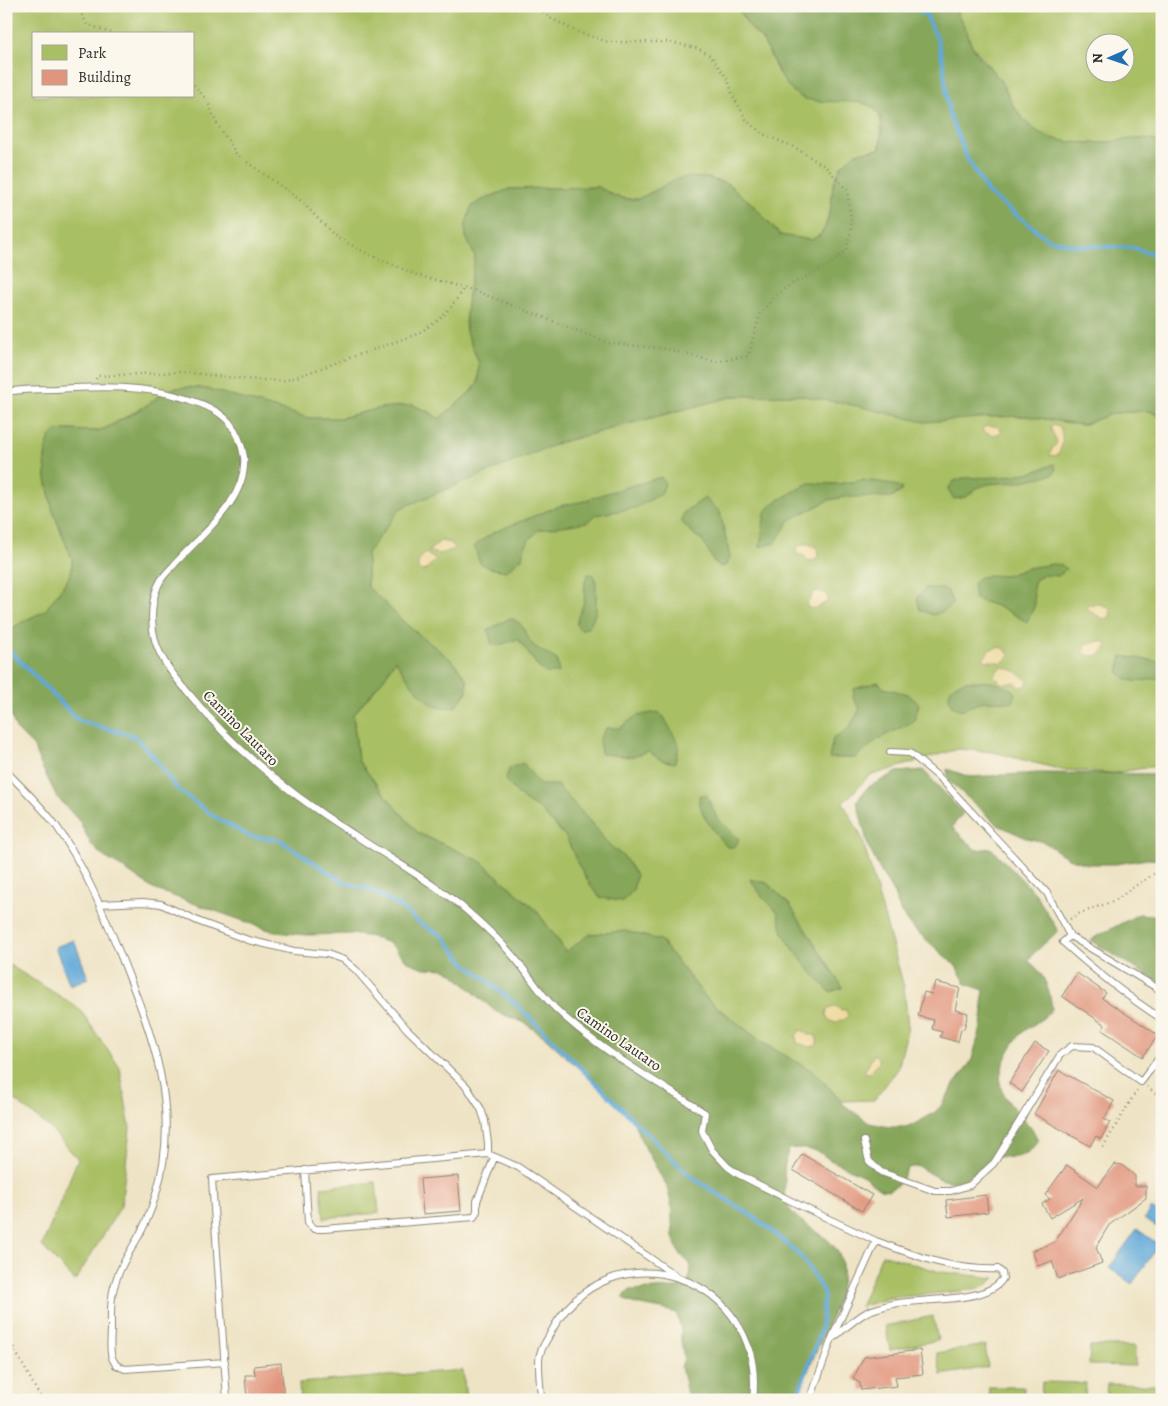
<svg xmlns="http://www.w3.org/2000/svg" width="1168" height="1406" viewBox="0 0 1168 1406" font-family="Alegreya,serif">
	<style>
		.green { fill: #a9bf64; stroke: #6a7548; fill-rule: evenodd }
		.forest { fill: #86a65a; stroke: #586842 }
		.sand { fill: #eeda9e; stroke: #8c8264 }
		.water { fill: #61a9d8; stroke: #466a82 }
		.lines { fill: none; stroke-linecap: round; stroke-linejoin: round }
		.stream { stroke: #61a9d8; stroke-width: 4 }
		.building { fill: #e1957d }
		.service-casing { stroke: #8c8778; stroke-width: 8 }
		.path { stroke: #8c8778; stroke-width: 2.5; stroke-dasharray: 1 4; stroke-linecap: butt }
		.service { stroke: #fff; stroke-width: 6 }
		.labels { text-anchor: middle; stroke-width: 4; stroke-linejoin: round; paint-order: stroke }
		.street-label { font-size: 15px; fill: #2b2b2b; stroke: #fbf7ec }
	</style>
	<rect width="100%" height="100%" fill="#fbf7ec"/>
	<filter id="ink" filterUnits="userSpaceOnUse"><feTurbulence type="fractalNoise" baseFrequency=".02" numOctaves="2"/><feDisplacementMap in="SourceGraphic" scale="10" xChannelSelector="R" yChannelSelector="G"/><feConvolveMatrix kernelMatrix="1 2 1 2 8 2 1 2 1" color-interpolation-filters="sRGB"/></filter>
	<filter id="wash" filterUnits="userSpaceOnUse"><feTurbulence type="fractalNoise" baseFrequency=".0096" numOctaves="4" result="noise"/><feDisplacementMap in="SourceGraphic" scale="20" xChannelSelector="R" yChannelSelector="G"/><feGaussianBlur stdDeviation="1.12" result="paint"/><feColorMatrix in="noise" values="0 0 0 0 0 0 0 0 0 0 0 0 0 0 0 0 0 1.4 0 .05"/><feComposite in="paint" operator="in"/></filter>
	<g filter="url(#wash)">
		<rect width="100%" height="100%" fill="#eee3c4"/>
		<path class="green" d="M6,6H737L749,26L763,41L779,74L792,90L864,103C888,112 880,128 880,149L869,150L841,166L833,185L831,207L825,228L820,235L811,240L780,235L752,204L728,184L708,178L657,190L638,199H626L615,196L598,187L509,189L480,201L471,207V248L476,257L468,295L465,323L466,332L479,363L478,382L473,390L439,419L431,413L413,405L381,408L341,418H309L198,387L149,404L106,428L97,431L66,430L56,431L47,447L45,457L46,479L53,511L72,559V570L68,579L45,611L26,620L6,632ZM34,34H194V96H34Z
			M953,6H1162V144L1152,140L1142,139L1102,143H1069L1039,135L1023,119L1013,105L999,79L971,44L967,31ZM1096,42H1126V72H1096Z
			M798,395L853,405L994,417L1027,416L1082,425L1114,413L1150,411L1162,418V765L1115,773L1062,770L993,752L958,749L869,776L843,803L862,838L904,987L908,1027L898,1069L874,1100L842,1101L814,1072L763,1043L708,1000L660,940L565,952L560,943L536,910L480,861L418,833L380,789L358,760L353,715L385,677L407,640L367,594V553L400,508L561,442L734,396Z
			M6,963L79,1008L120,1068L130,1129L121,1206L75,1281L42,1246L78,1159L50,1128L6,1093Z
			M376,1182L379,1213L324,1218L321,1187Z
			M882,1254L940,1272L995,1278L984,1287L962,1291L889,1298L860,1307Z
			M933,1316L938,1340L890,1350L885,1326Z
			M985,1345L988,1367L941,1375L937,1353Z
			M1090,1346H1135V1366L1089,1365Z
			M463,1370L466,1400H300L299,1383Z
			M1042,1382L1086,1383L1085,1400H1041Z
			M1107,1384L1155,1385V1400H1106Z
			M989,1387H1024L1023,1400H988Z"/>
		<path class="forest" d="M737,6H953C957,14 962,22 966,30C968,34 968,40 971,44C978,58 991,68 1000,80C1005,88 1008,96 1012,104C1031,137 1058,143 1094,143C1116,143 1141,133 1162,144V418L1150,411L1114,413L1082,425L1027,416L994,417L924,422L853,405L798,395L734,396L561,442L401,508L367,553V586L406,624L455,663L467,680V692L455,707C450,707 443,708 438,707C424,704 403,672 395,660L385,677L353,715L358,760L380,789L418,833L480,861L536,910L560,943L565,952L590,934L625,931L660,940L708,1000L763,1043L814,1072L843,1104L869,1123L889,1127H909L934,1113L941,1106L955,1083L967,1068L972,1059L980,1031L983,1012L982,1003L984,990L966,984L956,966L913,928L901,913L894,894L880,870L868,846L857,801L868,787L897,772L923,770L963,813L952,827L976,850L991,848L1035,893L1058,931L1032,955L1028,961C1044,971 1050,991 1052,1009C1042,1022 1029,1025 1019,1036C1008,1049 994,1077 1003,1093C1012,1111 1030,1121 1038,1140C1026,1160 1015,1158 994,1156C964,1184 954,1191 918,1166L908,1168L898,1185L889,1190L880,1189L864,1176L830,1160L818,1151L798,1148L789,1149C784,1160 784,1170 785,1182C785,1187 784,1193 785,1198C792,1229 838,1231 842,1265C845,1294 824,1333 813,1359C809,1368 806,1378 801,1387C798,1391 795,1395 793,1400H687V1394L681,1367L684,1358L681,1342V1329L677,1314C663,1306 629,1307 623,1297L630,1290L677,1288L689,1280L691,1270L689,1264L678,1251L673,1237L671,1203L667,1187L641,1140L632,1118L545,1037L523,1022L496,1012L452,973L445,969L424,968L408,962L389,943L373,937L351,934L307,935L275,932L153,889L120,866L104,857L92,846L80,822L57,797L37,757L34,747L16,729L6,702V632L26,620L45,611L68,579L72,570V559L53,511L46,479L45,457L47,447L49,438L56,431L66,430L97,431L106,428L141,409L165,392L175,388L188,387L208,389L309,418H341L381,408L413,405L431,413L439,419L473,390L478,382L479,363L466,332V313L468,295L475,257L466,237L465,227L471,207L480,201L509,189L598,187L615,196L626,199H638L677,179L687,177L708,178L728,184L752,204L780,235L811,240L820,235L825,228L831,207L833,185L841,166L856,153L880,149C880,141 883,133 882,126C881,87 824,110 801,97C777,83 776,59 762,40C759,35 753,31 749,26C744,20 741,13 737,6Z
			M1054,464L1056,468L1054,474L1019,482L988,484L977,488L966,497L954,499L948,489L954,481L963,478L1001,477L1033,472Z
			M661,477L665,484L661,494L635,508L596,515L587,522L538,530L529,540L524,549L522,558L506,571L490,568L480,563L474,546L494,532L559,506L585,501L600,495Z
			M863,480L880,482L902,487L901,492L891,497H845L829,500L790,520L775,543L760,547L765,512L775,502L809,483L838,484Z
			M705,498L720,512L730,557L726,565L720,567L714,562L702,540L692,533L681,521L684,512Z
			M1053,564L1062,565L1066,569L1059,576L1044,575L1035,580L1033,588L1035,605L1027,622L1002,608L975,599L973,584L978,578L989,575L1006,576L1027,568Z
			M588,574L594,575L596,583V612L589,627L581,630L576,625C577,616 582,610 584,602C586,591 582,585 588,574Z
			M926,588H939L947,590L953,604L944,611L933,615L920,610L917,597Z
			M510,618C527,624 523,633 533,645C537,649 551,656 557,660L559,673H546L539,668L518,639L500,645H492L488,630Z
			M1122,656L1162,662V677C1145,680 1131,687 1118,672Z
			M966,681C985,681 1001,681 1016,693L1013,702L984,701L961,710L952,706C945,692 951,684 966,681Z
			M878,682L884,688L908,694L919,704L914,721L878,739L855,758H829L833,739L849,728L860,709L853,698L854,689Z
			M658,712L664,717L679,745L675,763L661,760L648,751L632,757L601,754L599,739L606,728H620L636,716Z
			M523,763L540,785H557L596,828L607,843L624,857L636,875L633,891L622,901L601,898L592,888L578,864L566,837L540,810L524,800L505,780L510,768Z
			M947,769L970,777L1039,773L1162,774V860L1148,859L1116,864H1088L1068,858L1044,842L1026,838L998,825L949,781Z
			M706,794L717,818L739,839L736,845L733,847H727C715,833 699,815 699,796Z
			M750,879L767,883L790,905L843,988L830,992L805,965L792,947L783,933L777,911L762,896Z
			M1139,914L1162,916V985L1090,940Z"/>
		<path class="sand" d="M1054,424L1061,429C1063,440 1064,447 1056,456L1050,455L1052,449L1057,443L1050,427Z
			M988,426H997L1002,431C995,437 990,435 983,431L982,428Z
			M440,541L451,543L455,548C446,553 438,556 429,551Z
			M802,544H808L817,548L818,555L816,560L809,561L803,555H798L796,551L797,547Z
			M425,553L436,560L424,571L418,570V562Z
			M816,591L823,592L827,595L828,601C821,605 817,610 808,608L806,604L811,599L812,593Z
			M1092,604C1099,604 1107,604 1111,611L1110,617L1104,619L1089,611L1087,607Z
			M1100,641L1107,643V647C1100,656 1094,659 1084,653L1086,645Z
			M997,647L1004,648L1009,655L1007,659L1001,663C995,660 990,662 983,660L989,650Z
			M1000,667C1013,668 1019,673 1028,681L1026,686L1020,687L1015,683H1001L994,676Z
			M836,1006L841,1010H846L848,1016L844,1020H840L835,1023L829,1020L826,1015L827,1010Z
			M800,1030L806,1032L808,1035H815L817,1039V1045L810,1047L797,1043L796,1036Z
			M874,1054L879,1059V1062L869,1073L864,1072Z"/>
		<path class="water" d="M74,940L88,978L70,985L55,947Z
			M1151,1208L1162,1214V1230L1144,1219Z
			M1137,1229L1159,1245L1132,1284L1109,1268Z"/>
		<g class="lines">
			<path class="stream" d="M909,6L926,15L937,38L943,62L949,114L967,158L988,193L1048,239L1073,245L1132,248L1162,256
				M6,647L79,721L134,736L153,756L177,789L218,819L249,836L280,840L345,883L370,889L400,907L421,924L443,936L464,962L517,1005L690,1176L743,1210L767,1227L787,1244L804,1260L824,1293L821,1329L798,1395L795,1400"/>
		</g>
		<g id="blocks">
			<path class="building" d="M1077,973L1106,993L1102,998L1158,1035L1143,1057L1102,1030L1105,1025L1062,996Z
				M935,982L960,988L955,1010L968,1013L964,1029H961L958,1042L940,1037L942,1032L932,1029L934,1020L918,1016L924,992L932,994Z
				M1035,1043L1049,1051L1022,1092L1009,1083Z
				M1059,1070L1114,1101L1104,1119L1110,1122L1101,1139L1096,1136L1090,1146L1034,1114Z
				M802,1154L872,1195L862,1211L793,1170Z
				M1115,1164L1122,1165L1135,1176V1186H1146V1198L1109,1225L1096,1247L1102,1263L1058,1279L1052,1261L1038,1266L1032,1251L1055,1242L1083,1198L1050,1218L1042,1204L1050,1199L1045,1195L1067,1165L1098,1187Z
				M458,1176L461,1211L423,1214L420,1179Z
				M986,1195L988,1212L948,1217L946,1200Z
				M920,1350L923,1374L895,1377L897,1386L861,1390L860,1383L853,1379L864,1357Z
				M281,1363L284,1400H247L245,1375H255L254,1366Z"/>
		</g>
	</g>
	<g filter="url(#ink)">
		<use href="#blocks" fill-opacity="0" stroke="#8c8778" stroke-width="1"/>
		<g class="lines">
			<defs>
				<path id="service" d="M6,392C22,389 39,389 55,389C101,386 144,385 188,399C204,405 219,410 230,423C238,433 242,445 244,457C248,501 199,536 173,566C169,570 164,575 161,580C151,596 150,622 155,640C161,662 177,679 191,696C236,752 293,796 353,834C389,858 426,878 460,905C479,921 497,937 513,956C528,973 539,992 555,1008C597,1049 656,1081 705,1113L702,1131L712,1150L728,1167L738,1174L799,1205L876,1241L832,1338L810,1400
					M890,752L910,753L941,779L1047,893L1070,936
					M6,771C23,789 42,806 57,827C83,864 101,907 118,949C150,1029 183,1106 156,1194C151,1212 143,1230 133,1246C125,1259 118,1271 114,1287C110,1300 111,1314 111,1328C111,1338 109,1349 112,1358L116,1365L125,1369L225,1362
					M100,904L143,902L161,904L200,922L248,940L294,951L327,954L344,960L356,970L407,1029L467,1087L481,1109L485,1121L488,1143V1154L518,1167L679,1278
					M1162,991L1070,936L1063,942C1094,970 1126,996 1162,1019
					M864,1141L869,1161L881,1172L935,1191H951L970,1185L994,1163L1060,1055L1072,1046L1093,1047L1141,1082L1162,1054
					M305,1170L308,1223L314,1229H324L474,1217L477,1211V1201L494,1158
					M833,1338C844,1329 855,1319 867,1312C873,1309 882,1307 889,1305C915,1297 988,1305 1003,1278L1002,1273L998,1269C953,1271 917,1256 876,1241
					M227,1400L212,1179L488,1154
					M541,1400C541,1389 537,1363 540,1354C542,1347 547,1340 550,1334C608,1222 768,1275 753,1400"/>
			</defs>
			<use href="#service" class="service-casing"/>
			<path class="path" d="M77,6L87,24L113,34
				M194,85L207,100L216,122L237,155L299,199L336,237L372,256L417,275L473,290L609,343L667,349L715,362L748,356L760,314L776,295L790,285L831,264L846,250L852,226L847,190L826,167L794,147L763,134L747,121L733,96L728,80L711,56L697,48L668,42H608L575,31L550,18L538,6
				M96,379L97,376L180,372L245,379L285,381L417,334L439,320L451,307L464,288
				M1070,919L1078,914L1116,900L1135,886L1162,869
				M1147,1087L1162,1098
				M1103,1147L1137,1090
				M6,1334L42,1400
				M6,1393L16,1395L23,1400"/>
			<use href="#service" class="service"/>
		</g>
	</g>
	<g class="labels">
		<g class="street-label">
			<text transform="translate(241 728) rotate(45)" y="5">Camino Lautaro</text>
			<text transform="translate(619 1039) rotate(35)" y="5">Camino Lautaro</text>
		</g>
	</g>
	<rect width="1168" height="1406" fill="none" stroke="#fbf7ec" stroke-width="25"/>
	<rect x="32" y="32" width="162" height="65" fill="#fbf7ec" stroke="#a8a59f"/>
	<rect x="42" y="45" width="25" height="15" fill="#a9bf64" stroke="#a8a59f"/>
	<text x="78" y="58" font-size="15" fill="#2b2b2b">Park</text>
	<rect x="42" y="70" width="25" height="15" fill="#e1957d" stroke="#a8a59f"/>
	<text x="78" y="82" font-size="15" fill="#2b2b2b">Building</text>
	<g transform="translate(1110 58) rotate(268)"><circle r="24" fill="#fbf7ec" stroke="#a8a59f"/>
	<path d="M0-4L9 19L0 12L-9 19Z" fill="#1f6fb2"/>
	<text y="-8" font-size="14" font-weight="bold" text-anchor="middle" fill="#2b2b2b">N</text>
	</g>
</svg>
